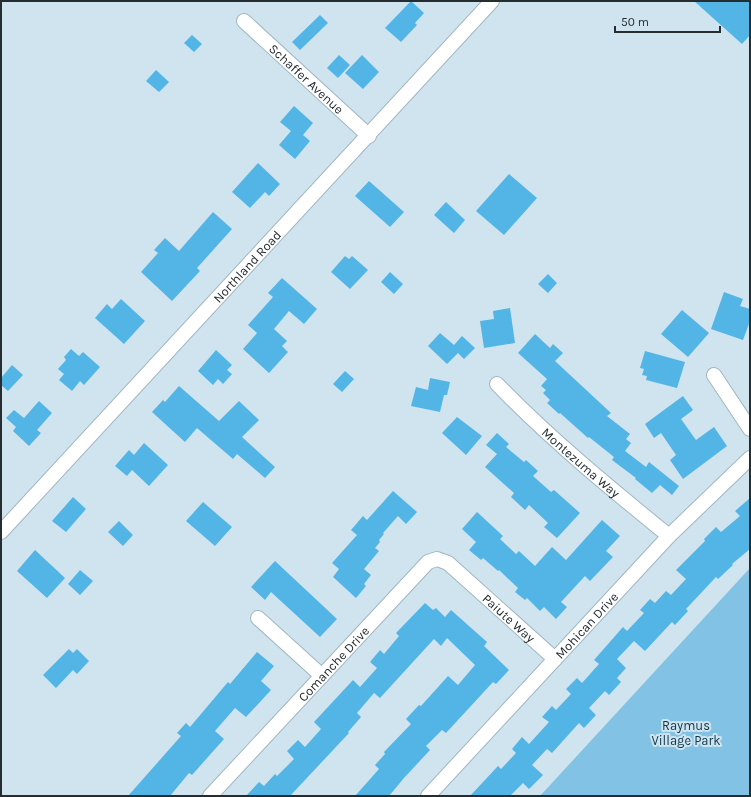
<svg xmlns="http://www.w3.org/2000/svg" width="751" height="797" viewBox="0 0 751 797" font-family="Karla,sans-serif">
	<style>
		.green { fill: #82c2e4 }
		.building { fill: #52b5e6 }
		.lines { fill: none; stroke-linecap: round; stroke-linejoin: round }
		.minor-casing { stroke: #a2b6c1; stroke-width: 16 }
		.minor { stroke: #fff; stroke-width: 14 }
		.labels { text-anchor: middle; stroke-width: 4; stroke-linejoin: round; paint-order: stroke }
		.street-label { font-size: 13px; fill: #252d31; stroke: #cfe4ef }
		.park-label { font-size: 13px; fill: #0b374b; stroke: #cfe4ef }
	</style>
	<rect width="100%" height="100%" fill="#cfe4ef"/>
	<path class="green" d="M750,568V796H540Z"/>
	<path class="building" d="M411,1L424,13L415,23L417,25L401,42L385,28Z
		M694,1H750V35L742,44Z
		M320,15L328,23L300,50L292,42Z
		M192,35L202,44L194,52L184,43Z
		M339,55L350,65L338,78L327,68Z
		M362,55L379,72L363,89L345,73Z
		M156,70L169,82L159,92L146,81Z
		M294,106L313,123L303,135L310,141L295,159L279,145L291,131L280,122Z
		M258,163L280,184L269,196L265,192L250,208L232,192Z
		M509,174L537,198L504,235L476,211Z
		M369,181L404,212L390,227L355,196Z
		M446,202L465,220L454,233L434,215Z
		M213,212L232,229L197,268L200,271L172,301L141,272L158,253L154,250L165,238L179,251Z
		M345,256L349,259L352,256L368,270L350,289L331,272Z
		M390,272L403,284L394,294L381,282Z
		M548,274L557,283L548,293L538,284Z
		M282,278L317,309L304,324L289,311L274,329L287,341L282,346L288,352L269,373L243,349L257,333L248,325L273,297L268,293Z
		M724,292L743,299L740,306L750,309V321L743,340L711,329Z
		M121,299L145,321L124,344L95,318L107,304L112,309Z
		M510,308L515,343L484,348L480,321L494,319L493,311Z
		M682,310L709,333L688,357L661,334Z
		M440,333L454,345L462,336L475,348L464,359L458,353L447,364L428,346Z
		M535,334L550,348L553,344L563,353L555,361L611,413L607,416L630,434L626,439L631,443L625,451L646,467L649,462L679,486L672,495L660,485L652,493L635,479L636,478L612,460L614,457L589,437L588,438L560,413L559,414L547,403L550,400L543,393L546,390L541,386L547,379L518,353Z
		M71,349L79,356L83,352L100,367L84,385L80,381L72,391L59,380L64,374L58,369L66,360L64,357Z
		M216,350L232,365L227,370L232,374L223,384L218,379L213,385L198,371Z
		M645,351L685,362L677,388L646,380L647,376L642,375L644,369L640,368Z
		M12,365L23,375L8,391L1,385V378Z
		M345,371L354,379L342,392L333,384Z
		M430,378L450,382L447,395H444L440,412L411,406L416,387L428,390Z
		M179,386L219,421L239,401L259,420L242,437L275,467L265,478L237,454L233,459L197,428L185,442L152,412L163,400L165,402Z
		M683,396L693,410L681,419L696,440L714,427L727,446L683,479L670,460L676,455L661,433L654,438L645,424Z
		M39,401L52,413L37,430L41,433L29,446L13,431L16,427L6,418L14,410L24,418Z
		M457,417L482,436L466,455L442,433Z
		M497,433L509,444L506,447L524,462L526,460L538,471L533,476L551,492L554,490L580,513L557,538L544,527L548,523L529,505L525,510L511,497L514,493L485,467L497,454L486,445Z
		M144,443L168,465L149,486L132,470L127,476L115,466L129,450L134,455Z
		M393,491L417,512L406,524L398,516L383,533L384,534L379,540L380,542L375,548L379,551L364,569L371,575L364,584L366,586L356,598L333,577L339,569L332,563L357,535L351,530L363,516L367,520Z
		M73,497L86,509L66,532L52,521Z
		M750,498V549L732,564L733,565L718,579L716,577L686,609L688,611L675,625L672,622L645,651L634,641L617,659L626,668L617,678L621,682L609,695L605,691L589,708L596,715L584,728L579,723L552,753L547,749L532,765L543,775L529,789L523,783L510,796H470L498,766L501,769L516,753L512,749L522,737L529,744L549,722L542,717L552,706L556,710L571,694L566,689L577,678L582,683L599,664L594,660L623,627L627,631L644,613L640,610L650,599L655,603L666,591L671,595L686,579L676,570L705,541L704,539L716,527L721,532L740,516L735,511Z
		M203,502L232,527L215,546L186,521Z
		M477,512L503,536L500,539L516,554L519,551L535,566L552,547L566,560L602,520L620,536L606,551L613,557L590,581L585,576L561,602L567,607L556,619L544,607L540,611L527,598L525,600L515,592L518,588L499,570L498,571L483,558L481,560L469,550L476,542L462,529Z
		M119,521L133,535L123,546L108,532Z
		M35,550L65,578L47,598L17,571Z
		M275,561L337,619L320,637L271,592L265,600L251,587Z
		M80,570L93,581L80,595L68,584Z
		M425,603L433,610L436,608L445,617L451,610L487,642L484,646L509,670L496,684L493,682L446,733L442,730L426,746L430,750L404,778L389,796H355L379,769L375,765L385,754L384,752L411,724L406,719L419,705L421,706L448,676L458,685L475,665L447,638L441,646L434,639L380,698L374,693L357,713L361,717L348,732L349,733L290,796H246L259,782L264,786L275,774L277,776L294,759L287,751L298,740L305,747L321,729L314,722L353,680L360,687L377,668L370,662L380,650L384,654L399,636L396,633Z
		M69,649L73,653L77,649L89,661L77,674L73,670L56,688L43,675Z
		M257,652L274,666L261,681L271,690L260,702L246,717L235,708L215,731L224,739L192,775L189,773L170,796H128L181,736L177,733L186,723L190,727L228,682L230,684Z"/>
	<g class="lines">
		<defs>
			<g id="minor">
				<path id="s1" d="M244,21L369,136"/>
				<path d="M714,375L750,429"/>
				<path id="s2" d="M497,384C550,439 610,488 669,536"/>
				<path id="s3" d="M1,532L492,1"/>
				<path d="M258,618L322,676"/>
				<path id="s4" d="M210,796L428,562L437,559L448,563L555,659"/>
				<path id="s5" d="M428,796L669,536L750,458"/>
			</g>
		</defs>
		<use href="#minor" class="minor-casing"/>
		<use href="#minor" class="minor"/>
	</g>
	<g class="labels">
		<g class="street-label">
			<text dy="5" stroke="none"><textPath href="#s1" startOffset="85">Schaffer Avenue</textPath></text>
			<text dy="5" stroke="none"><textPath href="#s3" startOffset="362">Northland Road</textPath></text>
			<text dy="5" stroke="none"><textPath href="#s2" startOffset="115">Montezuma Way</textPath></text>
			<text dy="5" stroke="none"><textPath href="#s4" startOffset="423">Paiute Way</textPath></text>
			<text dy="5" stroke="none"><textPath href="#s5" startOffset="233">Mohican Drive</textPath></text>
			<text dy="5" stroke="none"><textPath href="#s4" startOffset="181">Comanche Drive</textPath></text>
		</g>
		<g class="park-label">
			<text x="686" y="730">Raymus<tspan x="686" dy="15">Village Park</tspan></text>
		</g>
	</g>
	<rect width="751" height="797" fill="none" stroke="#252d31" stroke-width="4"/>
	<path d="M615 26v6h105v-6" fill="none" stroke="#252d31" stroke-width="2"/>
	<text x="621" y="26" font-size="12" fill="#252d31" stroke="#cfe4ef" stroke-width="3" paint-order="stroke">50 m</text>
</svg>
